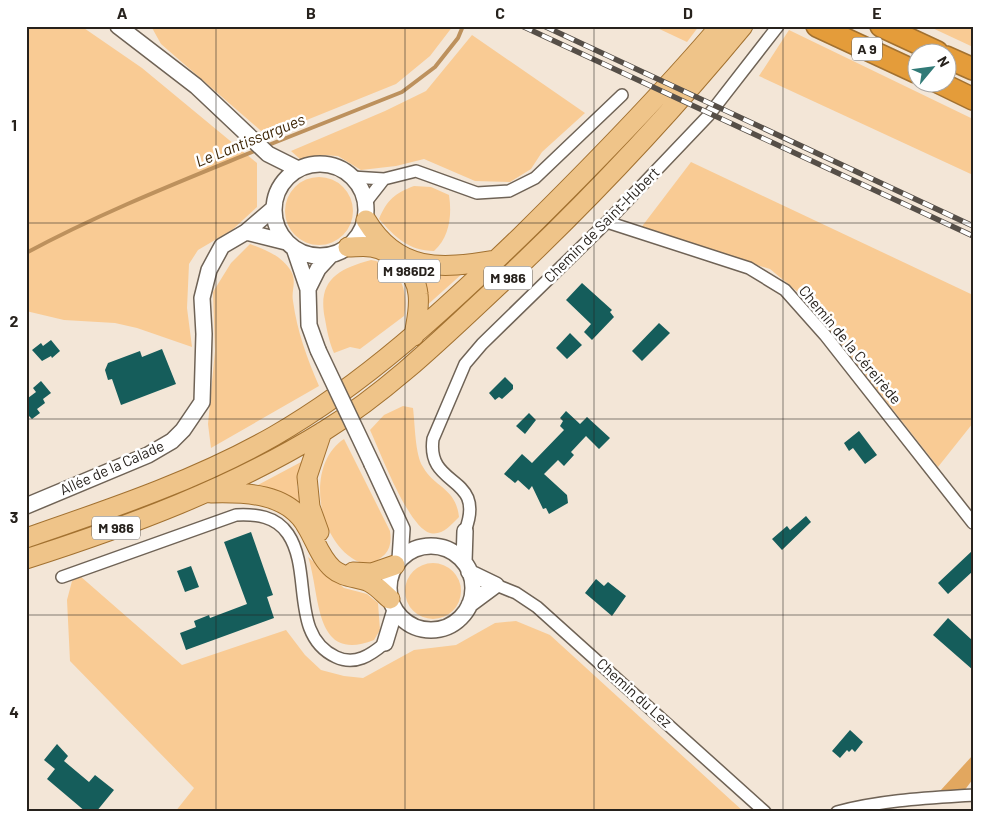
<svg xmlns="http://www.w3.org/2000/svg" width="999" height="838" viewBox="0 0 999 838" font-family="Barlow,sans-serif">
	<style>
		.green { fill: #f9cb94 }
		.forest { fill: #e2a75f }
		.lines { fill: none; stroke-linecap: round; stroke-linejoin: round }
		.stream { stroke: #bd915d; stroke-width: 4 }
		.building { fill: #155d5b }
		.minor-casing { stroke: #6f6356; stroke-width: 14 }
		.tertiary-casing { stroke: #6f6356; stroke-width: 18 }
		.primary-casing { stroke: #a27130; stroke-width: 21 }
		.motorway-casing { stroke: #a27130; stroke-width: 24 }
		.minor { stroke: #fff; stroke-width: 11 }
		.tertiary { stroke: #fff; stroke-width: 15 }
		.primary { stroke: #efc489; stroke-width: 19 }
		.motorway { stroke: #e49c3a; stroke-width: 21 }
		.rail-casing { stroke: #564f48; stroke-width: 5.5 }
		.rail { stroke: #fff; stroke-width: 4; stroke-dasharray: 11; stroke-linecap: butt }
		.tertiary-bridge-casing { stroke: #6f6356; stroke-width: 18; stroke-linecap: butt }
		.tertiary-bridge { stroke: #fff; stroke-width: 15 }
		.grid { fill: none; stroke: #27221d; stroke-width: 1; stroke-opacity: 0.55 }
		.labels { text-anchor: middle; stroke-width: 5; stroke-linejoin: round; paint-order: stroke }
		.shield { fill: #fff; stroke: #686461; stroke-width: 1 }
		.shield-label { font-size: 14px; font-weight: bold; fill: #27221d }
		.street-label { font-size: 15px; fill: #27221d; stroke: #fff }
		.water-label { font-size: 16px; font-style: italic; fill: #3c2404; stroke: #fff }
		.neatline { fill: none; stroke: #27221d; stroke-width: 2 }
		.grid-label { font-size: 16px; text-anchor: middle; font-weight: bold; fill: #27221d }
	</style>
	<rect width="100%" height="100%" fill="#f3e6d7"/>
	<path class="green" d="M26,26H81L142,68L257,163V207L232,230L198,250L189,264L187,308L192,347L137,328L115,323L64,320L26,311Z
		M151,26H453L430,56L396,84L267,136L161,44Z
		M653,26H699L687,42Z
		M928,26H973V47Z
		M789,30L973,119V175L759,76Z
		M472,35L585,113L542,152L531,169L510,182L475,181L424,159L396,166L361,170L338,156L322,155L300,159L291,151L385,111L426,91Z
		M691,162L973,295V423L938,467L805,298L770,269L640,229Z
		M285 211a34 34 0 1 1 68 0a34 34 0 1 1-68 0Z
		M414,186L431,187L449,195C452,214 450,237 434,251C409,251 395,237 379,219C387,200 395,193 414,186Z
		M250,244C266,250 282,256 291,271C297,281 291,291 293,301C297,331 307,358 319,386L211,448L208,424L215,351L213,292L231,263Z
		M371,260C398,264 410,290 404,316L360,349L350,347L334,353C329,342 327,330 325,319C317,281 337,269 371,260Z
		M424,273H463L424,308Z
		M403,406L413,408C415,424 415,455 423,467C435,488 456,488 459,517C451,525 442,536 430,533C408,527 380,451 370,430L384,415Z
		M344,439L390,531C393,550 385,557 369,565C320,556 301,467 344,439Z
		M303,461L297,486L301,508L268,489L256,486Z
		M308,557L344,588L367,594L378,603L380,630L374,640C313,664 321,595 308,557Z
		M405 591a28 28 0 1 1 56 0a28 28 0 1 1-56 0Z
		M80,576L182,665L286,630L305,655L321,670L344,676L363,678L414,650L456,645L495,623L516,621L550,635L744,812H175L194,788L70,661L67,600L72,581Z"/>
	<path class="forest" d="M973,755V779L964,791H940Z"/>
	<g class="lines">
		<path class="stream" d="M266,146L402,92L435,67L458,38L463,26
			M26,253C100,213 179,182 257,150"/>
	</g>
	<path class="building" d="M582,283L612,310L610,312L614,317L592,340L584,332L591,324L566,300Z
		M659,323L670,333L642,361L632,351Z
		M570,333L582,345L567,359L556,348Z
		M51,340L60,351L52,358L51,356L42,361L32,350L41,343L43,346Z
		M162,349L176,384L121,405L112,379L108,380L105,370L108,363L140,351L142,357Z
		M505,377L513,385V389L502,399L499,397L495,400L489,393Z
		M41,381L51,393L43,399L45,403L37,409L40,413L32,419L29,416L26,418V396L28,398L36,392L33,388Z
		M566,411L580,424L587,417L610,438L599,449L586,436L571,452L574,455L564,466L558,460L544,474L567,495L568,503L549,514L546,508L543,509L532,486L529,490L518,480L515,483L504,474L522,454L532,463L564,430L560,426L563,421L560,418Z
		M529,413L536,420L525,434L516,426Z
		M859,431L877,455L865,464L853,448L849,451L844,443Z
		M806,516L811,522L782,550L772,539L787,526L790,530Z
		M251,532L273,595L267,597L274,618L186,650L180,633L196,627L194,621L209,615L210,618L247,604L224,542Z
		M973,550V571L948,594L938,583Z
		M191,566L199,587L185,592L177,571Z
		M596,579L604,586L608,582L626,596L612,616L585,593Z
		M948,618L973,641V670L933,635Z
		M850,730L863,742L855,752L852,749L849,752L847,750L840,758L832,751Z
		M57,744L68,756L64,761L89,782L95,775L114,790L96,812H86L47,779L55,769L44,760Z"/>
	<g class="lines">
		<defs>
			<path id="minor" d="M352,177L384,179L416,171L477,193L509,191L535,178L622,95
				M366,202L384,179
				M607,222L749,268L785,290L825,335L973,523
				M465,531C487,474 426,489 433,439L465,364L482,344L607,222L708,116L778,26
				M62,577L236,515C256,514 276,516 288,534C313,571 289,635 336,657C355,666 371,655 385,643
				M496,585L516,593L537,607L765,812
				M837,812C882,800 927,798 973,795"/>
			<path id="tertiary" d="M118,26L196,86L268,154L298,169
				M274 210a46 46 0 1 1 92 0a46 46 0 1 1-92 0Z
				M246,232L286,242
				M294,248L308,289L309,325L318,350
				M308,289L318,269L330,256
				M372,464L402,529L400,559
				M26,506L148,455L172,441L183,430L202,402L204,334L202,298L209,270L222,246L246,232L274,208
				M389 588a42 42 0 1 1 84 0a42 42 0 1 1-84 0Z
				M464,562L465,531
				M469,605L496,585L469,572
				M385,643L395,610"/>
			<path id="primary" d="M366,220C398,273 441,269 495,260
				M348,247C355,247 364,246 371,247C393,251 416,272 418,294C420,308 416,322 414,336
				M211,493C245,492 289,493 307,527C315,540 321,559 333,569C343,578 358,577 369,582C376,585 384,594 390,599
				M319,532L310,507L307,477L322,432
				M26,538C110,509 197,480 274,436C366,383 444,310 520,237C589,169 657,100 720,26
				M26,559C129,526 232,488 324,431C382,395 432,348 482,301C575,215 662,124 743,26
				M353,572L372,573L395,565"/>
			<path id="motorway" d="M817,26L916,72
				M881,26L937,52
				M946,57L973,69
				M938,82L973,99"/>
		</defs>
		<use href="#minor" class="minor-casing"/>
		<use href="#tertiary" class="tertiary-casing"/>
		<use href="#primary" class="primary-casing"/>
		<use href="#motorway" class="motorway-casing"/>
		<use href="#minor" class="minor"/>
		<use href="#tertiary" class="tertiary"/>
		<use href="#primary" class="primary"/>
		<use href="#motorway" class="motorway"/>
		<defs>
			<path id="rail" d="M522,26L973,236
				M544,26L973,226"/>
		</defs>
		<use href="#rail" class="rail-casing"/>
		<use href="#rail" class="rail"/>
		<defs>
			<path id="tertiary-bridge" d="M318,350L372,464"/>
		</defs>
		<use href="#tertiary-bridge" class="tertiary-bridge-casing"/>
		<use href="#tertiary-bridge" class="tertiary-bridge"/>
	</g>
	<path class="grid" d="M216,26V812M405,26V812M594,26V812M783,26V812M26,223H973M26,419H973M26,615H973"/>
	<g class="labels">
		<g class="shield">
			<rect x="852" y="37.5" width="30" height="23" rx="4"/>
			<rect x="378" y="259.5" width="62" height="23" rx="4"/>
			<rect x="484" y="266.5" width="48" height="23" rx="4"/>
			<rect x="92" y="516.5" width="48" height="23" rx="4"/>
		</g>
		<g class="shield-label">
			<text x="867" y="54">A 9</text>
			<text x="409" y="276">M 986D2</text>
			<text x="508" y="283">M 986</text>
			<text x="116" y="533">M 986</text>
		</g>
		<g class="street-label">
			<text transform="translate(602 225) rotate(-45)" y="5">Chemin de Saint-Hubert</text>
			<text transform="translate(850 345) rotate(50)" y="5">Chemin de la Céreirède</text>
			<text transform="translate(112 468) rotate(-24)" y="5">Allée de la Calade</text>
			<text transform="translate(634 693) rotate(42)" y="5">Chemin du Lez</text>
		</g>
		<g class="water-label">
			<text transform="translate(250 140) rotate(-22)" y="6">Le Lantissargues</text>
		</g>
	</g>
	<rect width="999" height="838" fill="none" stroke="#ffffff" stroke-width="55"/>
	<g transform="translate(932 68) rotate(61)"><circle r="24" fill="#ffffff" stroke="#a9a7a5"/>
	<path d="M0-4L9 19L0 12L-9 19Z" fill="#317a77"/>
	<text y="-8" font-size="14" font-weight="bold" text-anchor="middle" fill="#27221d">N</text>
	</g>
	<rect x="28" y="28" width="944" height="782" class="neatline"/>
	<g class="grid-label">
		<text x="122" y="19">A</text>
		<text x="311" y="19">B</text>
		<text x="500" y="19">C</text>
		<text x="688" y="19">D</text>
		<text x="877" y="19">E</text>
		<text x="14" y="131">1</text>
		<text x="14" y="327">2</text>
		<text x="14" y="523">3</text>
		<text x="14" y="718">4</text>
	</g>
</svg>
